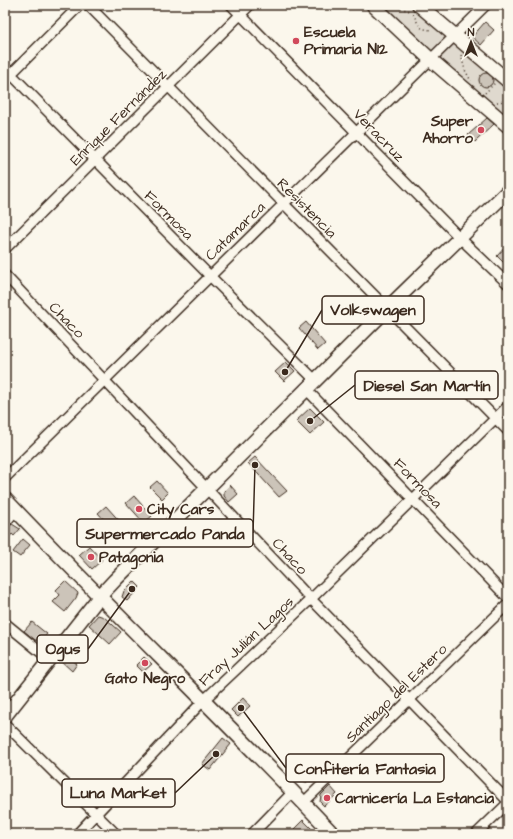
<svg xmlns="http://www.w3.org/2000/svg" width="513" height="839" viewBox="0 0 513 839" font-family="'Architects Daughter',sans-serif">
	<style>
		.green { fill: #dfd9ce; stroke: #8d8276 }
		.building { fill: #ccc4b9; stroke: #3b2a1e }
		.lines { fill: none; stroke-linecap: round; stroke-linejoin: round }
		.street-casing { stroke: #3b2a1e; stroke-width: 12 }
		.secondary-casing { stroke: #3b2a1e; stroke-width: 16 }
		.path { stroke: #3b2a1e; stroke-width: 1.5; stroke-dasharray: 1 3; stroke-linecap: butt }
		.street { stroke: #fbf7ec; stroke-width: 9 }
		.secondary { stroke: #fbf7ec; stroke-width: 13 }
		.poi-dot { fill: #d1495b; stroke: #fbf7ec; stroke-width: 1.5 }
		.labels { text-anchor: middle; stroke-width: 3.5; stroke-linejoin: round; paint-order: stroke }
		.poi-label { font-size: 15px; font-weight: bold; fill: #3b2a1e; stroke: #fbf7ec; text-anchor: start }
		.street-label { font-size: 15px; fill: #3b2a1e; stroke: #fbf7ec }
		.leader { fill: none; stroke: #3b2a1e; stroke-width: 1.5 }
		.callout-dot { fill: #3b2a1e; stroke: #fbf7ec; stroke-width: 1.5 }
		.callout { fill: #fbf7ec; stroke: #3b2a1e; stroke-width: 1.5 }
		.callout-label { font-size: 16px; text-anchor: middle; font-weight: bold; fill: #3b2a1e }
	</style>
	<rect width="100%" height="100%" fill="#fbf7ec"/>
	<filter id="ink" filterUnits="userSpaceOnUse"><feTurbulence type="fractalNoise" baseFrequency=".025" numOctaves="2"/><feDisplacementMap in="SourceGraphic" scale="8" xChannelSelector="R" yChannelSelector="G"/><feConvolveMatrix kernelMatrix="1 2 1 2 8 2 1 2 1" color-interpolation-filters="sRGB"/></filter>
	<g filter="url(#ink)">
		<path class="green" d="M373,5H419L508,81V126Z"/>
		<path class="building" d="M485,22L494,30L481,45L472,37Z
			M479 80a7 7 0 1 1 14 0a7 7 0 1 1-14 0Z
			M487,118L494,124L475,142L468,135Z
			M508,244V267L497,256Z
			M306,322L325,344L318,350L299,328Z
			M286,362L295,371L284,381L275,372Z
			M310,408L324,422L310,435L296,421Z
			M255,457L287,491L279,497L248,463Z
			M157,481L168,493L162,499L150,487Z
			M230,485L238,494L229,502L224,496V491Z
			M134,496L152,516L144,523L126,503Z
			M106,506L132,535L124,542L98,513Z
			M12,524L20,529L14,536L12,534L5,542V529L7,528Z
			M23,539L30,545L20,557L13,552Z
			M89,546L102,560L92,569L79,555Z
			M65,581L78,593L76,598L65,612L53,602L60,595L56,590Z
			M134,581L140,587L127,601L122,597L124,591Z
			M98,615L104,617L121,632L110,644L89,625Z
			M32,622L47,634L42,640H35L24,631Z
			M66,655L77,664L72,671L61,661Z
			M144,657L152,664L143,672L136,665Z
			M243,698L250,706L238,717L231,710Z
			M223,738L231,744L210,770L202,764Z
			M298,765L310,778L305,784L292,771Z
			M330,786L337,794L324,806L320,802L321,795Z
			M303,820L317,834H289Z"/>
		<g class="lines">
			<defs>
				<path id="street" d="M88,5L508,431
					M231,5L460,238L508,284
					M5,68L210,276L315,380
					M5,80L80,5
					M5,249L250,5
					M5,275L311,599L508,801
					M306,389L508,598
					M5,478L486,5
					M5,523L16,510
					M5,623L49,659
					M5,724L116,834
					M303,803L508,604
					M77,834L204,700L311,599L508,406
					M252,834L293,792
					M476,834L508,803"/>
				<path id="secondary" d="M373,5L430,59L508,126
					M419,5L508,81
					M5,499C112,612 226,720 333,834
					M5,716L100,596L115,580L399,297L508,191"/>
			</defs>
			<use href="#street" class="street-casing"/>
			<use href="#secondary" class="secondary-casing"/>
			<path class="path" d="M389,5L410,11
				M413,14C420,25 416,29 432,30
				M461,55L465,70L471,81
				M485,93L495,83
				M506,101L508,95
				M497,102L506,101L508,102"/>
			<use href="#street" class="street"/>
			<use href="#secondary" class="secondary"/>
		</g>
	</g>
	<g class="poi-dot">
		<circle cx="296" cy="41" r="4"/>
		<circle cx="481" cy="130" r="4"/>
		<circle cx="139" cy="509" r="4"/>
		<circle cx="91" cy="557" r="4"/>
		<circle cx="145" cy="663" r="4"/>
		<circle cx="327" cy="798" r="4"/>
	</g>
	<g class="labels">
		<g class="poi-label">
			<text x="304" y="37">Escuela<tspan x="304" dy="17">Primaria N12</tspan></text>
			<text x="473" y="126" text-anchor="end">Super<tspan x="473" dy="17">Ahorro</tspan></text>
			<text x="147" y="514">City Cars</text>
			<text x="99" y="562">Patagonia</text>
			<text x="145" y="683" text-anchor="middle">Gato Negro</text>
			<text x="335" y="803">Carnicería La Estancia</text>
		</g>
		<g class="street-label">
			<text transform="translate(118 117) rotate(-45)" y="5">Enrique Fernández</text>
			<text transform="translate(379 135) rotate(46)" y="5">Veracruz</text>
			<text transform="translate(307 208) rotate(45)" y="5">Resistencia</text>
			<text transform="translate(169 215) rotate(45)" y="5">Formosa</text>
			<text transform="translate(235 231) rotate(-44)" y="5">Catamarca</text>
			<text transform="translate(67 320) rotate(46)" y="5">Chaco</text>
			<text transform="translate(418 483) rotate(46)" y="5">Formosa</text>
			<text transform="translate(290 556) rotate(47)" y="5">Chaco</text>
			<text transform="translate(246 641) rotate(-43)" y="5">Fray Julián Lagos</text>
			<text transform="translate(396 693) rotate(-44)" y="5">Santiago del Estero</text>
		</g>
	</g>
	<path class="leader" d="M285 372L322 310M310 421L355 385M255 465L253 533M132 589L88 649M241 708L286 768M216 754L175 793"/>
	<g class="callout-dot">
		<circle cx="285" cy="372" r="4"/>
		<circle cx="310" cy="421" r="4"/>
		<circle cx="255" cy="465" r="4"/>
		<circle cx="132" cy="589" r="4"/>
		<circle cx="241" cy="708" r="4"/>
		<circle cx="216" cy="754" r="4"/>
	</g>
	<g class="callout">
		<rect x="322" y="296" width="102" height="28" rx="4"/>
		<rect x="355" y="371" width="143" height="28" rx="4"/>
		<rect x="77" y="519" width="176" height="28" rx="4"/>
		<rect x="37" y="635" width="51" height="28" rx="4"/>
		<rect x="286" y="754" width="158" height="28" rx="4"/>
		<rect x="62" y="779" width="113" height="28" rx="4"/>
	</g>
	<g class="callout-label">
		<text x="373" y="315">Volkswagen</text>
		<text x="427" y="391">Diesel San Martín</text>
		<text x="165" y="539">Supermercado Panda</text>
		<text x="63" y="654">Ogus</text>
		<text x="365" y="774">Confitería Fantasia</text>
		<text x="118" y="798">Luna Market</text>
	</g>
	<rect width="513" height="839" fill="none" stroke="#fbf7ec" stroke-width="20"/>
	<rect x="10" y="10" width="493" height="819" fill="none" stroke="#3b2a1e" stroke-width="1.5" filter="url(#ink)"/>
	<g transform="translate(471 42)" stroke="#fbf7ec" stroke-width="3" paint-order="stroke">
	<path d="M0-3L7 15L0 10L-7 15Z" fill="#3b2a1e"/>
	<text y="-6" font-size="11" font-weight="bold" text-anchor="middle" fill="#3b2a1e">N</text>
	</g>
</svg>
